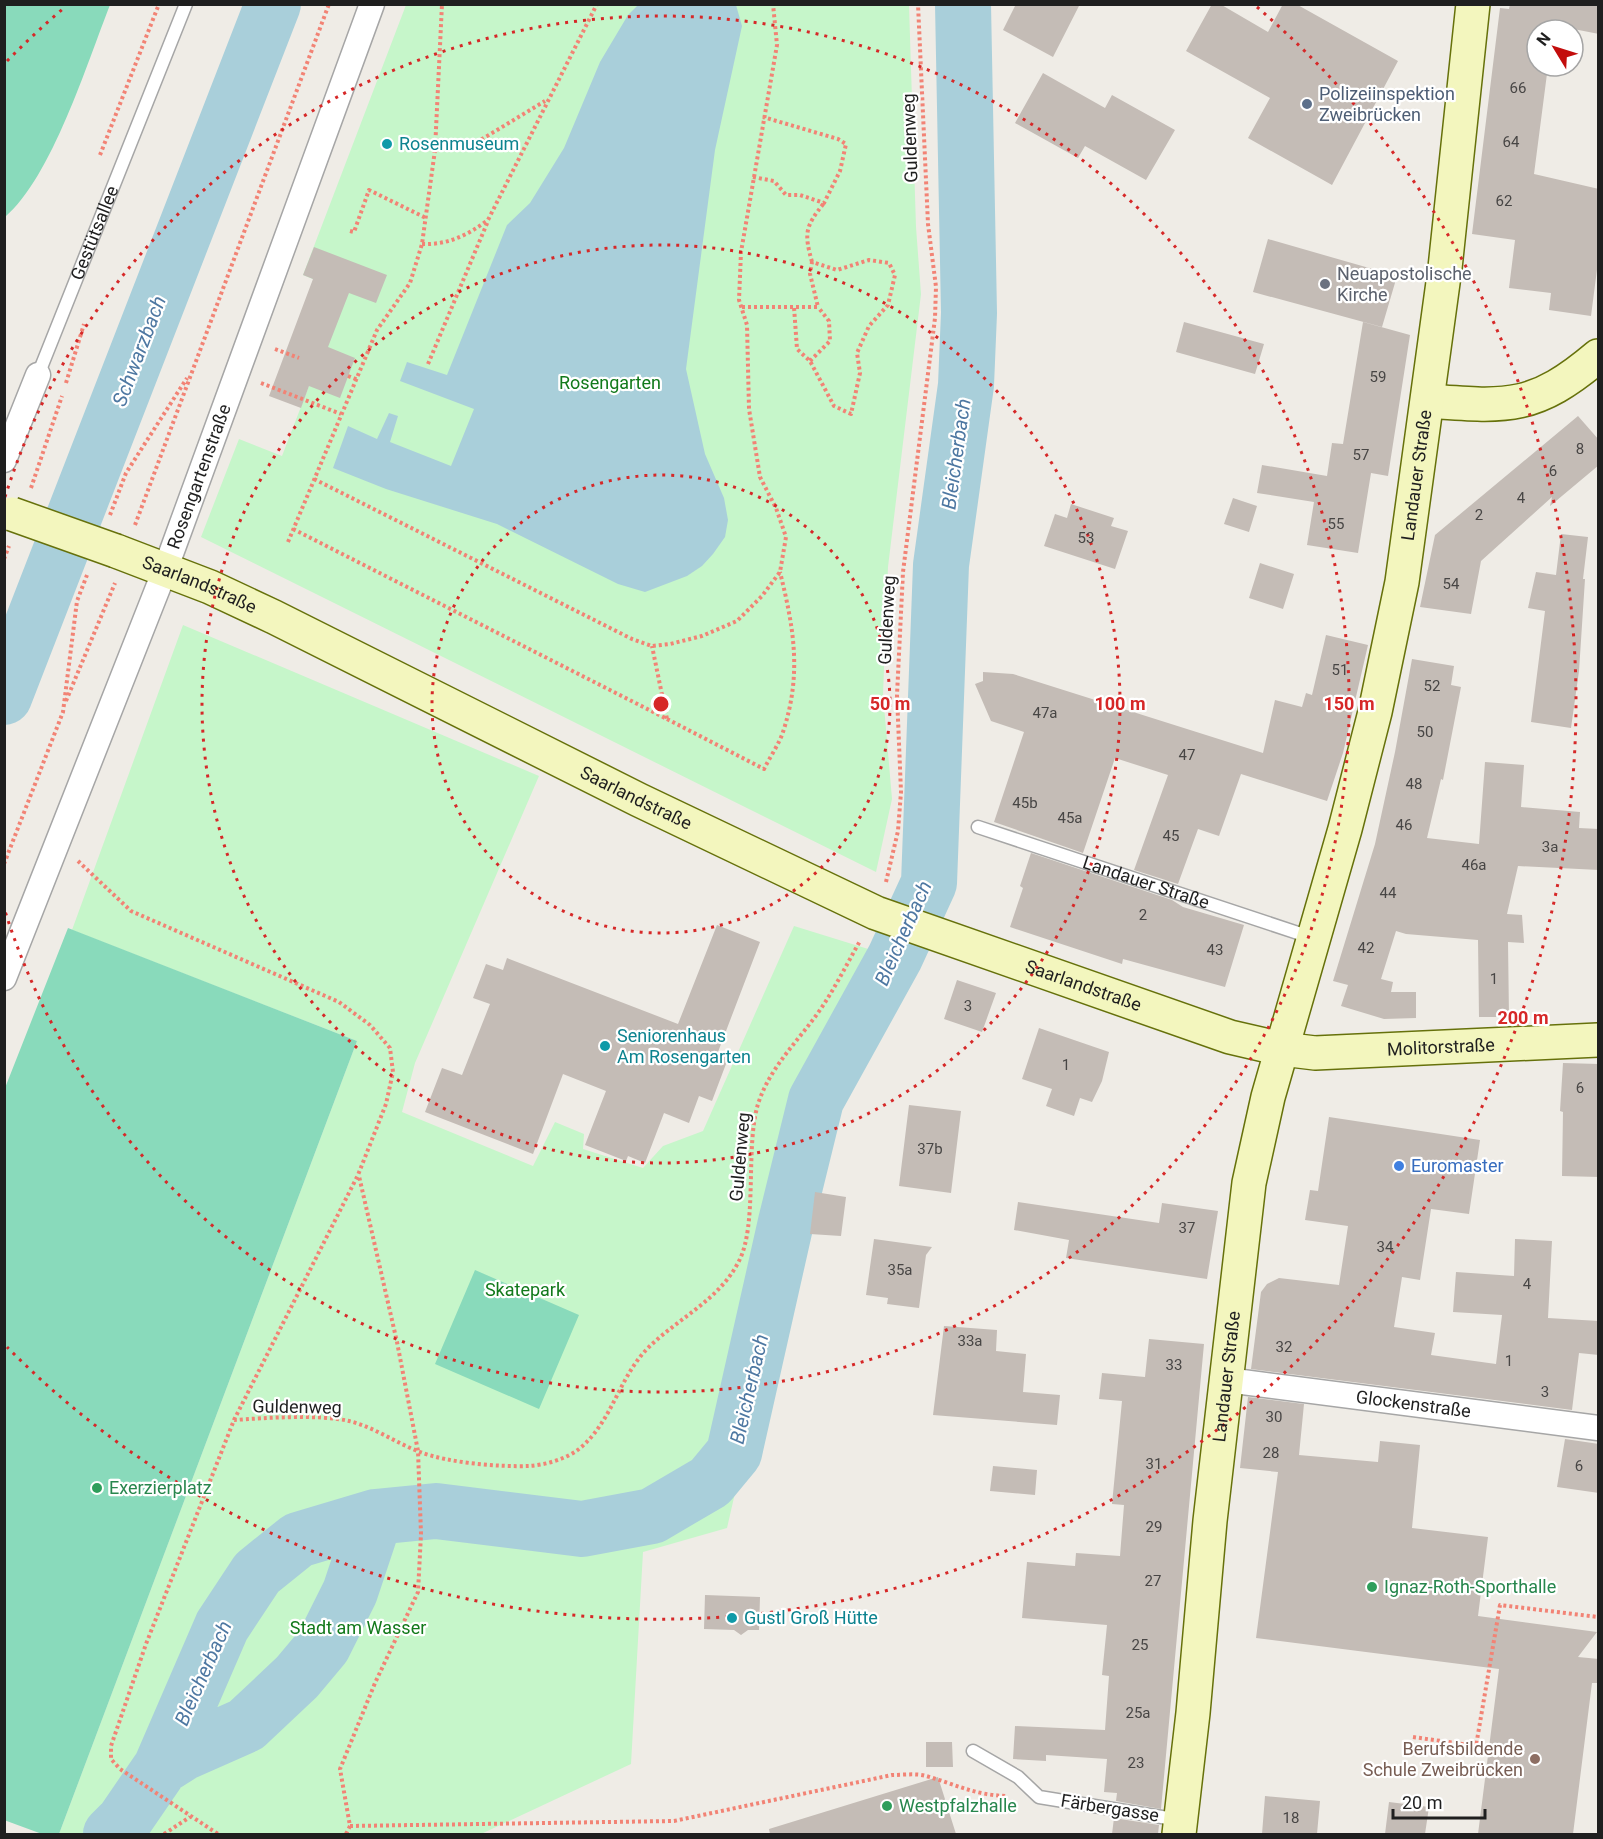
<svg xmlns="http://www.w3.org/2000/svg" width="1603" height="1839" viewBox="0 0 1603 1839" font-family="Roboto,sans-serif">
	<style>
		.park { fill: #c6f6ca }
		.pitch { fill: #89dabb }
		.water { fill: #a9cfda }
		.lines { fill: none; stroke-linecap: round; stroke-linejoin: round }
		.river { stroke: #a9cfda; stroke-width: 56 }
		.building { fill: #c4bcb6 }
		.lane-casing { stroke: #a6a6a6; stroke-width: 15 }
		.street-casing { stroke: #a6a6a6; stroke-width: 27 }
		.secondary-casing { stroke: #66710b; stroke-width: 36 }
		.path { stroke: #f28375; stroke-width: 4; stroke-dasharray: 3 3; stroke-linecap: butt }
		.lane { stroke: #fff; stroke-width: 12 }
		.street { stroke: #fff; stroke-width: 24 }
		.secondary { stroke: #f3f6be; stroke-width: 33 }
		.secondary-bridge-casing { stroke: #66710b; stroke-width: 36; stroke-linecap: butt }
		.secondary-bridge { stroke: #f3f6be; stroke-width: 33 }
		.ring { fill: none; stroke: #d62828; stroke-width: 3; stroke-dasharray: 3 6 }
		.service-dot { fill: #5c6f8a; stroke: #fff; stroke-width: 2 }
		.culture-dot { fill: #0f9aa8; stroke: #fff; stroke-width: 2 }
		.worship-dot { fill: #6b7280; stroke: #fff; stroke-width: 2 }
		.shop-dot { fill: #3f7fe0; stroke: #fff; stroke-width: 2 }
		.leisure-dot { fill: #2e9e5b; stroke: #fff; stroke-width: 2 }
		.education-dot { fill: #8d6e63; stroke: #fff; stroke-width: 2 }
		.labels { text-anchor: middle; stroke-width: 4.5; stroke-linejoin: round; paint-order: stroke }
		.number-label { font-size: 15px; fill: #484645 }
		.service-label { font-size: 18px; fill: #4e5e75; stroke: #fff; text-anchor: start }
		.street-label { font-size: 18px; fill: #1f1f1f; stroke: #fff }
		.culture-label { font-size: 18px; fill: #0d838f; stroke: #fff; text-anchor: start }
		.worship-label { font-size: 18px; fill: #5b616d; stroke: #fff; text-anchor: start }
		.park-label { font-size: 18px; fill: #12791b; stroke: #fff }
		.shop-label { font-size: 18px; fill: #366cbe; stroke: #fff; text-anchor: start }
		.leisure-label { font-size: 18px; fill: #27864d; stroke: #fff; text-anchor: start }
		.education-label { font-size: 18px; fill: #785e54; stroke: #fff; text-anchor: end }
		.water-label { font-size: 20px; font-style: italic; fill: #4e78a2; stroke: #fff }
		.centre { fill: #d62828; stroke: #fff; stroke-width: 3 }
		.ring-label { font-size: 18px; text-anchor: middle; font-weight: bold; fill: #d62828; stroke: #fff; stroke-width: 4.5; stroke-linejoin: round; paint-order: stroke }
	</style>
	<rect width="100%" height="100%" fill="#efece6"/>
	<path class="park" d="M406,5H909L916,227L921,294L888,567L883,694L892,799L876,872L201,537L239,439L282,456L309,386L291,379L327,285L303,275Z
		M183,625L539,776L415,1063L402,1112L533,1166L555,1122L584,1134L583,1149L643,1168L663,1146L703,1131L794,926L907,961L843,1070L813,1154L727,1528L643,1552L631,1764L481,1834H59L357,1041L72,930Z"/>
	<path class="pitch" d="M5,4L110,5C87,63 52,177 5,217Z
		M68,928L357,1041L59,1834H42L4,1820L5,1088Z
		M475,1270L579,1315L539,1409L435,1364Z"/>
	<path class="water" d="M638,5H736L742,26L715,150L686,369L705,454L724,498L728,520L725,537L713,554L702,566L687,576L645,592L618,584L497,524L386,489L333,468L348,426L377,439L389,413L398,416L390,442L451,466L474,409L400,381L407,362L447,375L507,225L530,203L564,148L600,62L628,15Z"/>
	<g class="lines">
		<path class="river" d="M4,697L273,4
			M161,1767L222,1626L257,1573L298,1540L375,1517
			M111,1834L124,1821L161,1767L183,1753L246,1725L297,1677L323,1646L350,1592L375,1517L436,1511L582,1529L652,1516L710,1482L734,1453L786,1222L816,1100L895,957L929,883L941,565L966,385L969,313L963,4"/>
	</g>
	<path class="building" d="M1016,4H1080L1053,57L1003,30Z
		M1212,4H1220L1268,32L1283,4H1296L1398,61L1332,185L1248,138L1270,98L1186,51Z
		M1510,4H1599V34L1553,25L1552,30H1537V66H1548L1534,174L1599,189V254L1591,316L1549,310L1551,293L1509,288L1515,240L1472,234L1500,8L1509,9Z
		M1043,73L1105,108L1112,95L1175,130L1146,180L1085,146L1078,158L1015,123Z
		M1268,239L1397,276L1382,327L1253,292Z
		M314,247L387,275L376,303L349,293L328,347L355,358L340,398L309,386L301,408L269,396L313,279L303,275Z
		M1184,322L1264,344L1255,374L1176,352Z
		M1363,322L1410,335L1388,476L1371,473L1358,553L1307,545L1314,502L1257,493L1262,465L1327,476L1332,443L1343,444Z
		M1578,416L1599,440V465L1550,506L1552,497L1481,561L1471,614L1420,607L1435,535Z
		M1233,498L1257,506L1249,532L1224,524Z
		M1071,504L1114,518L1111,526L1128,531L1115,569L1044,546L1055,514L1067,518Z
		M1561,534L1588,537L1583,579H1585L1579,671L1571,728L1531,722L1545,611L1528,608L1536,572L1556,575Z
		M1260,563L1294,574L1283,609L1249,598Z
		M1326,635L1368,645L1343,753L1327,801L1241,774L1219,836L1198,829L1178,884L1134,870L1168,775L1115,758L1083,853L994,822L1024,732L991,721L975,684L983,681V672L1013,674L1263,753L1275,700L1302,707L1306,693L1312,695Z
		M1412,659L1454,666L1451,685L1461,687L1443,780L1441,779L1427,838L1479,844L1485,762L1524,765L1521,807L1580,812L1579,828L1599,829V870L1518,866L1507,914L1522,915L1524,943L1508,942L1509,1017H1479L1478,940L1406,934L1396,931L1381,979L1393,982L1391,992H1416V1018L1384,1019L1341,1006L1348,985L1333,981L1375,844L1395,752Z
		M1031,853L1172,900L1183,907L1244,925L1225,987L1123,959L1122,964L1010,927L1023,888L1020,886Z
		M717,925L760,942L718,1052L729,1056L712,1101L699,1096L689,1123L664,1113L645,1163L628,1156L626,1161L585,1145L606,1091L563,1074L533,1154L425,1112L442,1068L462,1075L490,1004L473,998L486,964L503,970L507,958L678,1024Z
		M957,980L996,993L982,1032L944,1019Z
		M1039,1028L1109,1052L1102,1081L1092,1102L1080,1098L1074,1116L1046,1106L1052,1089L1022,1079Z
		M1563,1063L1599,1064V1177L1562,1176L1563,1112L1560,1111Z
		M909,1105L961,1111L951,1193L899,1186Z
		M1329,1117L1480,1140L1469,1214L1431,1209L1420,1280L1402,1277L1394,1327L1435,1333L1431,1355L1496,1364L1502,1315L1453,1312L1456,1272L1514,1276L1515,1239L1552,1241L1548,1318L1599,1321V1355L1579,1353L1572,1410L1251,1369L1261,1292L1267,1284L1279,1278L1339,1285L1348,1226L1305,1220L1310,1190L1318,1191Z
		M815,1192L846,1197L841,1236L810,1234Z
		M1018,1202L1159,1223L1162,1203L1218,1211L1207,1279L1066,1258L1069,1240L1014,1230Z
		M874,1239L932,1247L926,1255L919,1308L887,1304L888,1298L866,1295Z
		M944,1326L997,1330L996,1351L1026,1354L1023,1392L1060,1395L1057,1425L933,1415Z
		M1149,1339L1204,1344L1161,1809L1116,1801L1117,1793L1104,1792L1107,1759L1046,1755V1761L1013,1759L1015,1726L1105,1730L1109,1676L1102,1675L1107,1625L1022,1618L1027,1562L1075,1566L1076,1553L1120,1556L1124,1505L1112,1504L1122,1401L1099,1399L1102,1373L1145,1377Z
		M1248,1397L1304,1404L1299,1455L1378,1462L1380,1441L1420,1445L1412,1528L1488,1537L1478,1616L1597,1632L1578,1657L1599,1659V1683H1592L1573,1834H1478L1499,1669L1256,1638L1278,1472L1240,1468Z
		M1565,1439L1599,1444V1493L1557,1487Z
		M993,1466L1037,1470L1035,1495L990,1491Z
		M705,1595L760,1597L759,1630H748L741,1635L734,1630L704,1629Z
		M926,1742H952L953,1767H926Z
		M938,1777L956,1834H770L769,1829Z
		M1265,1796L1320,1801L1317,1834H1262Z
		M1389,1802L1429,1807L1425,1834H1385Z
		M1114,1818L1159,1825L1158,1834H1112Z"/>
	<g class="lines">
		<defs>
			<g id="lane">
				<path id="s1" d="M38,375L186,4"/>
				<path id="s2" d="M978,827L1313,938"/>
				<path d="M973,1751L1018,1777L1039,1797L1180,1820"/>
			</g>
			<g id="street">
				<path d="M4,460L38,375"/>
				<path id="s3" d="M4,978L165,570L372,4"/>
				<path id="s4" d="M1227,1380L1598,1428"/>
			</g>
			<g id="secondary">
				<path d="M1428,401C1508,407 1534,410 1598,356"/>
				<path id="s5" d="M116,551L210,587L274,617L639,800L876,913L1230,1037L1282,1049L1315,1053L1598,1040"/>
				<path id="s6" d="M1179,1834L1193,1713L1210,1521L1249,1183L1268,1097L1345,829L1375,712L1402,582L1445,268L1473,4"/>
			</g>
		</defs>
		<use href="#lane" class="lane-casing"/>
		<use href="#street" class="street-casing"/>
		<use href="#secondary" class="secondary-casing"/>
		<path class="path" d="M435,150L474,144L545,101
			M100,155L159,4
			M753,177L774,181L786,195H800L824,203L840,171L846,144L838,139L763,117
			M350,231L354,232L369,190L426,218
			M422,244C448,245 468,235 488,220L597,4
			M812,262C804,233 805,227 824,203
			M742,307H818L810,274L812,262L837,270L869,260L889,263L895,275L888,305L869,326L857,353L860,373L851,414L834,406L810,361L797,349L794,307
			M275,349L299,358
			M810,361L830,341L829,321L818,307
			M428,364L488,221
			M348,376L358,380
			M66,383L84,324
			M261,383L341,414
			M314,479L632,639L652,646L670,644L702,636L737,621L762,596L780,572L786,537L776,508L760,477L749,409L747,325L739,300L741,252L777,45L773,4
			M31,488L62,396
			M110,515L126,473L187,378
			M135,525L329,4
			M293,529L667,719L652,646
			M288,542L377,330L410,283L422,244L435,150L442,4
			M4,559L9,546
			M66,701L115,583
			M667,719L764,769C770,757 779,744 783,732C802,674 794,629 780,572
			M78,861L131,911L339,1002L370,1025L390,1048L393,1072L386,1104L358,1175L234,1420L146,1644L111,1746V1759L120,1769L218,1834
			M4,864L63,712L77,601L87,575
			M886,882L898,831L901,792L897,695L903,572L935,318L936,287L928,224L918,4
			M234,1420C265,1418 319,1414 349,1421C374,1427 396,1443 420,1452C449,1463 498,1467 529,1466C545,1465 566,1459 579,1449C612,1422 618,1380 646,1350C676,1319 719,1301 739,1261C758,1224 745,1147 758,1104C771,1064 802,1038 824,1004C837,984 848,962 860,941
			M1413,1737L1476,1746L1500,1605L1598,1617
			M350,1826L674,1821L892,1775C903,1775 916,1773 926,1776C955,1784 974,1795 1006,1796
			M164,1834L190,1817
			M346,1834L350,1826L340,1769L375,1683L418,1592L421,1534L418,1451L397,1342L359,1176"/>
		<use href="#lane" class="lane"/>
		<use href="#street" class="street"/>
		<use href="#secondary" class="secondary"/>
		<defs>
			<path id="secondary-bridge" d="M12,514L116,551"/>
		</defs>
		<use href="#secondary-bridge" class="secondary-bridge-casing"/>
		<use href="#secondary-bridge" class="secondary-bridge"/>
	</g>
	<g class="ring">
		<circle cx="661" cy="704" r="229"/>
		<circle cx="661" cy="704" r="459"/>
		<path d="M5 497A688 688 0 1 1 5 911"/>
		<path d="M7 61A917 917 0 0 1 65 7M1257 7A917 917 0 1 1 7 1347"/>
	</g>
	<circle class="service-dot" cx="1307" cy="104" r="6"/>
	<g class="culture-dot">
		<circle cx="387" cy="144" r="6"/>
		<circle cx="605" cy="1046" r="6"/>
		<circle cx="732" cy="1618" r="6"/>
	</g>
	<circle class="worship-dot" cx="1325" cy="284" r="6"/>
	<circle class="shop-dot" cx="1399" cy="1166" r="6"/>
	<g class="leisure-dot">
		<circle cx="97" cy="1488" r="6"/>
		<circle cx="1372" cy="1587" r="6"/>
		<circle cx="887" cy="1806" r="6"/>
	</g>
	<circle class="education-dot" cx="1535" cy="1759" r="6"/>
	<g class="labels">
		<g class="number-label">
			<text x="1518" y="93">66</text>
			<text x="1511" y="147">64</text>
			<text x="1504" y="206">62</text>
			<text x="1378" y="382">59</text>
			<text x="1580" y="454">8</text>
			<text x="1361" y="460">57</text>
			<text x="1553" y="476">6</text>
			<text x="1521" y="503">4</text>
			<text x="1479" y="520">2</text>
			<text x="1336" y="529">55</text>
			<text x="1086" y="543">53</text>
			<text x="1451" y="589">54</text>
			<text x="1340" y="675">51</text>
			<text x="1432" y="691">52</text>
			<text x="1045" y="718">47a</text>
			<text x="1425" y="737">50</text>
			<text x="1187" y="760">47</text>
			<text x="1414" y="789">48</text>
			<text x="1025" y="808">45b</text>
			<text x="1070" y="823">45a</text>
			<text x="1404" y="830">46</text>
			<text x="1171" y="841">45</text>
			<text x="1550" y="852">3a</text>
			<text x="1474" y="870">46a</text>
			<text x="1388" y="898">44</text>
			<text x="1143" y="920">2</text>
			<text x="1366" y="953">42</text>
			<text x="1215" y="955">43</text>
			<text x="1494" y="984">1</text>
			<text x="968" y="1011">3</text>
			<text x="1066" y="1070">1</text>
			<text x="1580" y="1093">6</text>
			<text x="930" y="1154">37b</text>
			<text x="1187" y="1233">37</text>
			<text x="1385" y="1252">34</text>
			<text x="900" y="1275">35a</text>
			<text x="1527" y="1289">4</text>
			<text x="970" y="1346">33a</text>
			<text x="1284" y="1352">32</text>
			<text x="1509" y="1366">1</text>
			<text x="1174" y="1370">33</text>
			<text x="1545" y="1397">3</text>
			<text x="1274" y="1422">30</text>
			<text x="1271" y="1458">28</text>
			<text x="1154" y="1469">31</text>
			<text x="1579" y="1471">6</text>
			<text x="1154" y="1532">29</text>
			<text x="1153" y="1586">27</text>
			<text x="1140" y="1650">25</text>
			<text x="1138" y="1718">25a</text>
			<text x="1136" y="1768">23</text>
			<text x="1291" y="1823">18</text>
		</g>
		<g class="service-label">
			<text x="1319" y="100">Polizeiinspektion<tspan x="1319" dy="21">Zweibrücken</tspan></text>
		</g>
		<g class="street-label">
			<text transform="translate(910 138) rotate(-92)" y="6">Guldenweg</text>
			<text dy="6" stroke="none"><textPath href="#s1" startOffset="153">Gestütsallee</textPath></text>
			<text dy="6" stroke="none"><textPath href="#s3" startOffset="538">Rosengartenstraße</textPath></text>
			<text dy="6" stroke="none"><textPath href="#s6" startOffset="1383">Landauer Straße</textPath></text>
			<text dy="6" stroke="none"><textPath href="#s5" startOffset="90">Saarlandstraße</textPath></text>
			<text transform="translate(887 620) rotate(-87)" y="6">Guldenweg</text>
			<text dy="6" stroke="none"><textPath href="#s5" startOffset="576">Saarlandstraße</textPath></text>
			<text dy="6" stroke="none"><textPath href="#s2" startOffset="177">Landauer Straße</textPath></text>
			<text dy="6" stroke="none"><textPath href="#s5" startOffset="1062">Saarlandstraße</textPath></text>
			<text dy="6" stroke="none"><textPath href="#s5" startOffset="1430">Molitorstraße</textPath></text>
			<text transform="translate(740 1157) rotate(-85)" y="6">Guldenweg</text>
			<text dy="6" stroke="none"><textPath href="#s6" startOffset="460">Landauer Straße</textPath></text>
			<text dy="6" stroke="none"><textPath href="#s4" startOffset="188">Glockenstraße</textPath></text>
			<text transform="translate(297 1407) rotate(1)" y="6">Guldenweg</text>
			<text transform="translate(1110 1808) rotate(9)" y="6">Färbergasse</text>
		</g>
		<g class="culture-label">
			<text x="399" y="150">Rosenmuseum</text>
			<text x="617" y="1042">Seniorenhaus<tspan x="617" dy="21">Am Rosengarten</tspan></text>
			<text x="744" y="1624">Gustl Groß Hütte</text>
		</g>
		<g class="worship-label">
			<text x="1337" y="280">Neuapostolische<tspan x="1337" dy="21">Kirche</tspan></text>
		</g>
		<g class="park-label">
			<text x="610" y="389">Rosengarten</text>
			<text x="525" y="1296">Skatepark</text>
			<text x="358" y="1634">Stadt am Wasser</text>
		</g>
		<g class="shop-label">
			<text x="1411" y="1172">Euromaster</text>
		</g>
		<g class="leisure-label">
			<text x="109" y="1494">Exerzierplatz</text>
			<text x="1384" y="1593">Ignaz-Roth-Sporthalle</text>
			<text x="899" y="1812">Westpfalzhalle</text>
		</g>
		<g class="education-label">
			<text x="1523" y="1755">Berufsbildende<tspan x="1523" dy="21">Schule Zweibrücken</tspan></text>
		</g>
		<g class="water-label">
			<text transform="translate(139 351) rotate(-69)" y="7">Schwarzbach</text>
			<text transform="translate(956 454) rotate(-82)" y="7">Bleicherbach</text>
			<text transform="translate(903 933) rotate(-66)" y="7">Bleicherbach</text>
			<text transform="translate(749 1389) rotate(-77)" y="7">Bleicherbach</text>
			<text transform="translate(203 1673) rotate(-66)" y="7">Bleicherbach</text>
		</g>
	</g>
	<circle cx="661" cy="704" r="9" class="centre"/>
	<g class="ring-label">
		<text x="890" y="710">50 m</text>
		<text x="1120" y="710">100 m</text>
		<text x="1349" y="710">150 m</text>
		<text x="1523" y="1024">200 m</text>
	</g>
	<rect width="1603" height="1839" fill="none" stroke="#1f1f1f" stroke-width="12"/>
	<g transform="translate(1555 48) rotate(308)"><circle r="28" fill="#ffffff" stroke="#a5a5a5" stroke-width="1.5"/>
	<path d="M0-4.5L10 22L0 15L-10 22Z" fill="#c30d0c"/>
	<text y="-9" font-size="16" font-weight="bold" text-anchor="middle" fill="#1f1f1f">N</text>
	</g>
	<path d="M1393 1809v9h92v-9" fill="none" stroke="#1f1f1f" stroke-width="3"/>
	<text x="1402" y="1809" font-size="18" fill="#1f1f1f" stroke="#ffffff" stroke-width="4.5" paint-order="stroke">20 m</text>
</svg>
